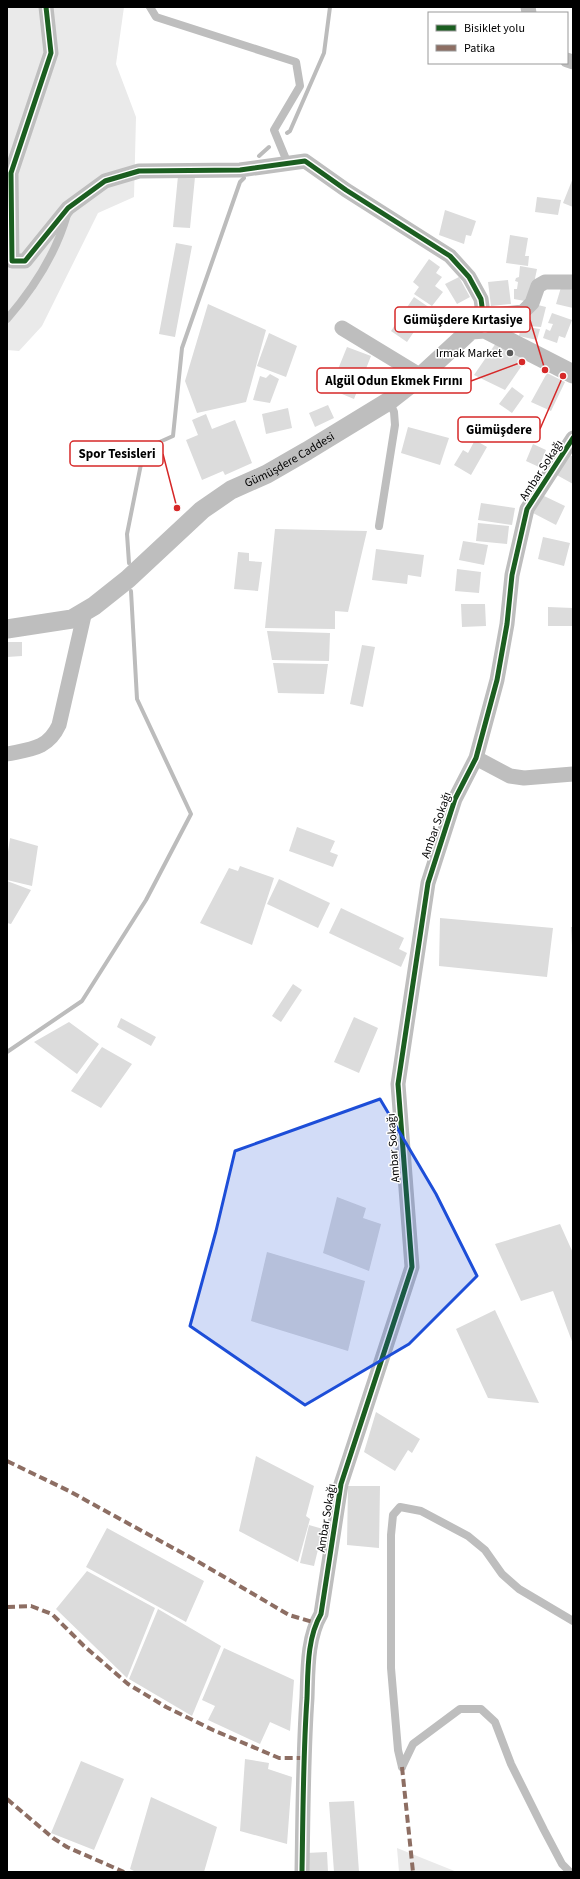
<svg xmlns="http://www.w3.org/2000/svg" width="580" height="1879" viewBox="0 0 580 1879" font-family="'Source Sans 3',sans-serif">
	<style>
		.green { fill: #eaeaea }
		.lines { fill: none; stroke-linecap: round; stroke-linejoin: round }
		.stream { stroke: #bcbcbc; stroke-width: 4 }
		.building { fill: #dcdcdc }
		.service { stroke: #bebebe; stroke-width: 8 }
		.minor { stroke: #bebebe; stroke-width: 15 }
		.tertiary { stroke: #bebebe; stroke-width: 19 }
		.quiet { stroke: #8d6e63; stroke-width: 4; stroke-dasharray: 8 4; stroke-linecap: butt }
		.cycleway-casing { stroke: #fff; stroke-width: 8 }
		.cycleway { stroke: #1b5e20; stroke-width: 5 }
		.marked { fill: #1d4ed8; fill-opacity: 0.2; stroke: #1d4ed8; stroke-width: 3; stroke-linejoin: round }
		.poi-dot { fill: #595959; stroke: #fff; stroke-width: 1.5 }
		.labels { text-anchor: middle; stroke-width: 3; stroke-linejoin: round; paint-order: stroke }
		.poi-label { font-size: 12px; fill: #000; stroke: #fff; text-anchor: end }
		.street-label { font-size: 12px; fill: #000; stroke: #fff }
		.leader { fill: none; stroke: #d62828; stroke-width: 1.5 }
		.callout-dot { fill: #d62828; stroke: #fff; stroke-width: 1.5 }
		.callout { fill: #fff; stroke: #d62828; stroke-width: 1.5 }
		.callout-label { font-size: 13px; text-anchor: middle; font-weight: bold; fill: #000 }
	</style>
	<rect width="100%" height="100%" fill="#fff"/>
	<path class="green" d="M7,7H124L116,64L136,117L134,197L98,213L42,326L19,351L7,350Z
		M397,1848L457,1872H399Z"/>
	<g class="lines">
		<path class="stream" d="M287,133L290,131L324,53L330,7
			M259,156L269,147
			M129,563L127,534L144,449L173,436L182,348L240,182L244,178
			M7,1052L82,1001L146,900L191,814L137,699L131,591"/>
	</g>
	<path class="building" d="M178,176L195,177L190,228L173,227Z
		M573,178V207L563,203Z
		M537,197L561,200L558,215L535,212Z
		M445,210L476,221L471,236L466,235L464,244L439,235Z
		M510,235L528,238L525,256H529L528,266L506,263Z
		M176,243L192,246L175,337L159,334Z
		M429,259L440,267L436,273L442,277L435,286L443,292L432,306L414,294L419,287L413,282Z
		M520,266L537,269L530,302L514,299V289H517L518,282L515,281L516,278L519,277Z
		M459,277L470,297L457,304L445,284Z
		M508,280L511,304L491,306L488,282Z
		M562,284L573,287V308L556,304Z
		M414,297L430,308L407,342L391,331Z
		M208,304L266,330L246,402L197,413L185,381Z
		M534,304L546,307L541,327L528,326Z
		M552,313L572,320L565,338L559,336L557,343L543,338L546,329L550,331L553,324L548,323Z
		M521,326L540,329L537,340L519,336Z
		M269,333L297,346L286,377L257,366Z
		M496,343L525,361L505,390L474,375Z
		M347,347L371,356L354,399L330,389Z
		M547,373L565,382L551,411L531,402Z
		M270,374L279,379L270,403L253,400L260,376L266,378Z
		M512,387L524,396L512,413L499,404Z
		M328,405L334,418L315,427L309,413Z
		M288,408L292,428L266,434L262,414Z
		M206,414L212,429L235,420L252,463L225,475L223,471L202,480L186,440L198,435L192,420Z
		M408,427L449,438L440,465L401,453Z
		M475,440L487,447L471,475L454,465L463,450L468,453Z
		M533,444L546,450L539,467L526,461Z
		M567,453L573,457V484L555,474Z
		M542,495L565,506L556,525L533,513Z
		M481,503L515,508L512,525L478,520Z
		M478,523L509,526L507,544L476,541Z
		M275,529L367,531L348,612L335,611V629L265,628Z
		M543,537L570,543L564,566L538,559Z
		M463,541L488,545L484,565L459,560Z
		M376,549L424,555L421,577L408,575L407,584L372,580Z
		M238,552L249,553V561L262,562L258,591L234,589Z
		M457,569L481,572L479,593L455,591Z
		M461,604H485L486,626L462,627Z
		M548,607L573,608V626H548Z
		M267,631L330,633L329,661L272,660Z
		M7,642H22V656L7,657Z
		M362,645L375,647L363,707L350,704Z
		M273,663L328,664L324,694L278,693Z
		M297,827L335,841L330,852L338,855L333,867L289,851Z
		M10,838L38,846L32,886L7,880V859Z
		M240,866L274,878L252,945L200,923L229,868L238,871Z
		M279,879L330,903L318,928L267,904Z
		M7,881L31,890L11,924L7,923Z
		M341,908L404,938L399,949L407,953L401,967L329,933Z
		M440,918L553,928L547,977L439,966Z
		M571,927H573V945L572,946Z
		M293,984L302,990L281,1022L272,1016Z
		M354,1017L378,1028L359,1073L334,1062Z
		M121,1018L156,1037L151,1046L117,1027Z
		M69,1022L99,1044L77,1074L34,1042Z
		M102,1047L132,1064L101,1108L71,1091Z
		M337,1197L366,1208L363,1218L381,1224L369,1271L323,1253Z
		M560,1224L573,1253V1344L553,1291L521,1301L495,1244Z
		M267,1252L365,1281L348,1351L251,1321Z
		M495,1310L539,1403L488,1398L456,1329Z
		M376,1412L420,1439L412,1453L408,1450L395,1471L364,1452Z
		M256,1456L314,1486L306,1516L310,1519L298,1562L239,1531Z
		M348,1486H380L379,1548L347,1545Z
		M309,1525L323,1529L314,1566L300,1563Z
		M107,1528L204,1581L186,1622L86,1567Z
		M87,1571L155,1608L127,1678L56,1609Z
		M158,1609L221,1646L192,1716L129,1679Z
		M224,1648L294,1680L290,1731L270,1722L260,1744L208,1720L215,1706L202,1700Z
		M245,1759L269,1763L268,1769L292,1777L287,1844L240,1831Z
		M81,1761L124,1779L94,1850L51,1833Z
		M151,1797L217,1827L204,1872H136L130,1869Z
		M354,1801L359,1872H334L329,1802Z
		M327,1852L328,1872H306V1853Z"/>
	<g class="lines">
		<path class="service" d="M150,7L156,17L296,62L300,86L274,130L288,164
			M7,319C33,289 56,253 67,215
			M379,526L395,425L394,412L389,401
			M402,1767L398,1750L391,1668V1535L393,1515L400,1507L421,1511L468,1536L485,1550L502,1574L519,1589L573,1621
			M402,1767L413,1744L460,1709H481L495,1722L511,1764L544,1830L562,1864L570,1872"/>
		<path class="minor" d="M46,7L51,53L11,173L12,261H25L68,208L105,181L139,171L240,170L305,161L346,190L450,256L469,277L481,299L485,329
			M528,7L529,13
			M567,60L573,62
			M484,316L523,312L532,303L538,286L545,282H573
			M342,328L421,376
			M7,754C31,749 48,749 59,725L85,611
			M476,758L510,776L524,778L573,774
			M302,1872C303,1814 303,1756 307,1698C308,1670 307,1638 321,1614L341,1484L412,1267L398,1084L428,883L455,799L476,758L497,680L507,624L512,575L527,509L573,438"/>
		<path class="tertiary" id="s1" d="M7,629L72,619L94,606L128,579L202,510L231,490L267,474L307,451L389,401L421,376L471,330L485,329L573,374"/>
		<path class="quiet" d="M7,1461L69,1491L120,1519L197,1561L289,1615L316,1623
			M7,1607L31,1606L52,1614L84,1646L128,1684L166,1707L213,1730L279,1758H303
			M402,1767L413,1872
			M7,1799L53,1838L67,1847L124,1872"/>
		<defs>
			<path id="cycleway" d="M46,7L51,53L11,173L12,261H25L68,208L105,181L139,171L240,170L305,161L346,190L450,256L469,277L481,299L485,329
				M302,1872C303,1814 303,1756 307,1698C308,1670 307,1638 321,1614L341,1484L412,1267L398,1084L428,883L455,799L476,758L497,680L507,624L512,575L527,509L573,438"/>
		</defs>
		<use href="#cycleway" class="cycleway-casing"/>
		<use href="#cycleway" class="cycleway"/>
	</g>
	<path class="marked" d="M380,1099L436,1194L477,1276L409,1344L305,1405L190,1326L216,1231L235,1151Z"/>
	<circle class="poi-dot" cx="510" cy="353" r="4"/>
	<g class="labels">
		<g class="poi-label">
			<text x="502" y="357">Irmak Market</text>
		</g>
		<g class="street-label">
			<text dy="4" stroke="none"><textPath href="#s1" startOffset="337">Gümüşdere Caddesi</textPath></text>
			<text transform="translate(541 470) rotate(-57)" y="4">Ambar Sokağı</text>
			<text transform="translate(436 825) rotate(-71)" y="4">Ambar Sokağı</text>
			<text transform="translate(393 1148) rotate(-94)" y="4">Ambar Sokağı</text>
			<text transform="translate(326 1518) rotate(-81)" y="4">Ambar Sokağı</text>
		</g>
	</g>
	<path class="leader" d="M545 370L530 320M522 362L471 381M563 376L540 429M177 508L163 454"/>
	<g class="callout-dot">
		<circle cx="545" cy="370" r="4"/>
		<circle cx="522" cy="362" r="4"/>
		<circle cx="563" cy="376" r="4"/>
		<circle cx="177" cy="508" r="4"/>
	</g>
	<g class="callout">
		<rect x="395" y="307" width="135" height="25" rx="4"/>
		<rect x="317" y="368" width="154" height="25" rx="4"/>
		<rect x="458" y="417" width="82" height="25" rx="4"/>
		<rect x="70" y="441" width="93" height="25" rx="4"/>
	</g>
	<g class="callout-label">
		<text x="463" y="324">Gümüşdere Kırtasiye</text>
		<text x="394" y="385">Algül Odun Ekmek Fırını</text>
		<text x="499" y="434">Gümüşdere</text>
		<text x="117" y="458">Spor Tesisleri</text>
	</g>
	<rect width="580" height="1879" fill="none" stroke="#000000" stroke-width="16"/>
	<rect x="428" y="12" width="140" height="52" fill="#ffffff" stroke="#999999"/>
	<rect x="436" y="25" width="20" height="6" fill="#1b5e20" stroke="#999999"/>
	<text x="464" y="32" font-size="12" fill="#000000">Bisiklet yolu</text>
	<rect x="436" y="45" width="20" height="6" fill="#8d6e63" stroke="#999999"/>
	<text x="464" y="52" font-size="12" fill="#000000">Patika</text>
</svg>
